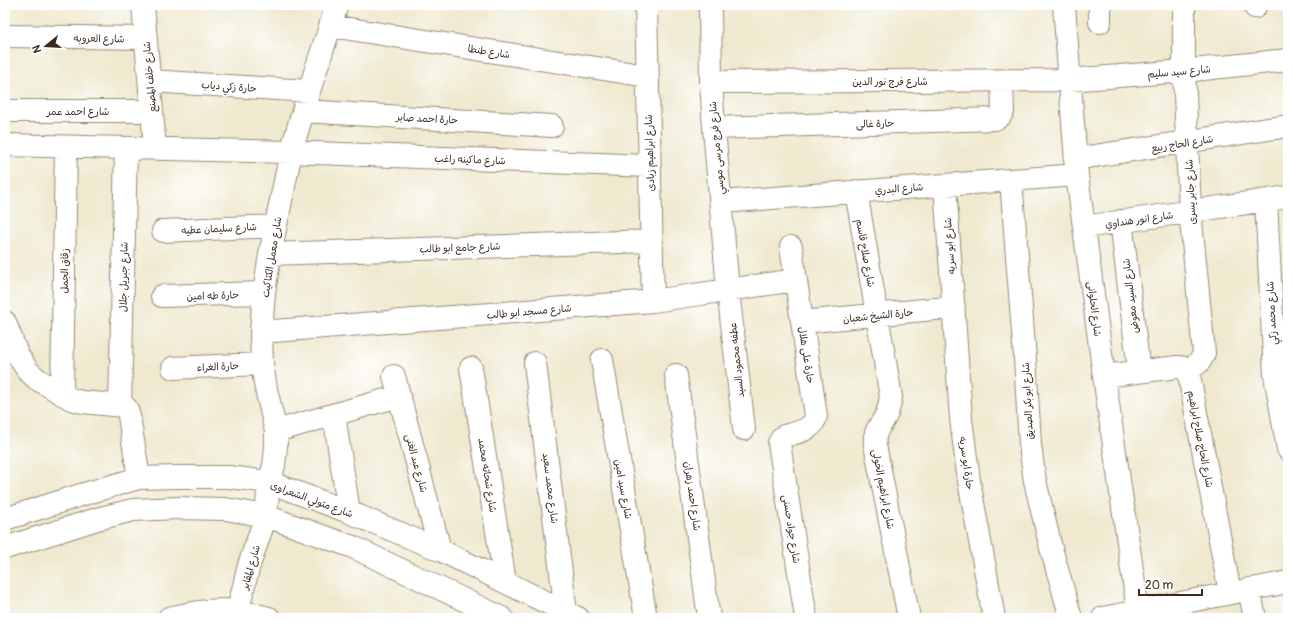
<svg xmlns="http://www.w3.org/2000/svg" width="1293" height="623" viewBox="0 0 1293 623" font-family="Pangolin,'Playpen Sans Arabic',sans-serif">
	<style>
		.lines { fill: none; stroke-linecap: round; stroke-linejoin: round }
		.minor-casing { stroke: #958a76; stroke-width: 24 }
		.minor { stroke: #fff; stroke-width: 22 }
		.labels { text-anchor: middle; stroke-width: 4; stroke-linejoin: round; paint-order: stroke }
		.street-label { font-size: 10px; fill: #3b2a1e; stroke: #fff }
	</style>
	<rect width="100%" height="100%" fill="#fff"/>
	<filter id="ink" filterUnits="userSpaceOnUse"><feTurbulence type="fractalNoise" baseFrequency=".025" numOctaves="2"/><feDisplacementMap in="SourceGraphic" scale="8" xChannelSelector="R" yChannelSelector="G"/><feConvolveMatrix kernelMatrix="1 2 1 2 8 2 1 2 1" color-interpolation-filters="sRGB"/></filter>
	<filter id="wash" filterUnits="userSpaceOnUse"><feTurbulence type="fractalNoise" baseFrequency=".012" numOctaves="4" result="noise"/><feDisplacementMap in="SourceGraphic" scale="16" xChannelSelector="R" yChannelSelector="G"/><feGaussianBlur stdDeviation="0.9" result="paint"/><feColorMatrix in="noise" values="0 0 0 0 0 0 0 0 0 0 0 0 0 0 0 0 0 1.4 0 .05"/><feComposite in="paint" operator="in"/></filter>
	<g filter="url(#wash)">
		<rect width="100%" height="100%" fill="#efe9cf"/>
	</g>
	<g filter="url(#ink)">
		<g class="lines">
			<defs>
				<path id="minor" d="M143,5L155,149
					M646,5L653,301
					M710,5L711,82L714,128L728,290L744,429
					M1064,5L1077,175L1104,376L1138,611
					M1100,5V22
					M1184,5V71L1190,211L1204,353C1201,362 1196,366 1188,370
					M1255,7V5
					M331,26L647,76
					M5,36L146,38
					M150,81L309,91
					M711,82L1069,80L1184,71L1288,60
					M5,111H151
					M303,111L552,126
					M714,128L995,119L1000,116L1003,111L1002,81
					M5,145L291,152L649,166
					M1075,159L1288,126
					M1011,180L1025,358L1030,445L1035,481L1051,548L1071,618
					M945,185L961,419L969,481L994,618
					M856,191L891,397C890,402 889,408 887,413C882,426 873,429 875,445L909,618
					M1266,201L1275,375L1288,449
					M721,202L1077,175
					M1121,221L1139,371
					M1084,227L1288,197
					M163,231L275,226
					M791,247L816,416C813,431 797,432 784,436L782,438L779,443L806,618
					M270,254L651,241
					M162,296L264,293
					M5,322L17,354L28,371L37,379L71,399L82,402L124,406L127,409L129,416L139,478
					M802,322L954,307
					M261,332L653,301L796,280
					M602,360L646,618
					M535,363L566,613
					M173,368L262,364
					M471,368L505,582
					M676,375L709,618
					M394,376L440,550
					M1104,376L1177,367L1185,368L1188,370L1230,593
					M62,394L66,147
					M120,406L126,148
					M334,415L349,512
					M276,431L399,396
					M5,519L84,494L139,478L177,477H229L269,482L349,512L440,550L578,618
					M5,548L97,519L133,510L178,508L225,509L266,516L353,547L502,618
					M1249,589L1255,618
					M169,618C208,608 231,607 269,618
					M236,618L249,565L266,516L269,482L274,466L276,447V431L266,389L262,364L261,332L264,293L270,254L291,152L309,91L337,5
					M1103,618L1288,582"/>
			</defs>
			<use href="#minor" class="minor-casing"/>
			<use href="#minor" class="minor"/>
		</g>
	</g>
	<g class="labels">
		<g class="street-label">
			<text transform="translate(99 38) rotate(1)" y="4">شارع العروبه</text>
			<text transform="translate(489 51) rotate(9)" y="4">شارع طنطا</text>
			<text transform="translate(1179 71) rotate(-5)" y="4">شارع سيد سليم</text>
			<text transform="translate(149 77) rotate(-95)" y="4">شارع خلف المصنع</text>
			<text x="890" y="85">شارع فرج نور الدين</text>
			<text transform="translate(229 86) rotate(4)" y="4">حارة زكي دياب</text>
			<text x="78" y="115">شارع احمد عمر</text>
			<text transform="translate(427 118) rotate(3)" y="4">حارة احمد صابر</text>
			<text transform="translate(875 123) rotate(-2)" y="4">حارة غالى</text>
			<text transform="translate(1182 143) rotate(-9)" y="4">شارع الحاج ربيع</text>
			<text transform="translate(716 148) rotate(-95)" y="4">شارع فرج مرسى موسي</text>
			<text transform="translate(649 153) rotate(-92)" y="4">شارع ابراهيم زبادى</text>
			<text transform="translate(470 159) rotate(2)" y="4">شارع ماكينه راغب</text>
			<text transform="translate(899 188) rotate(-4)" y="4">شارع البدري</text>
			<text transform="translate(1190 192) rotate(-93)" y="4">شارع جابر يسرى</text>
			<text transform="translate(1139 219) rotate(-8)" y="4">شارع انور هنداوي</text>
			<text transform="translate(219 228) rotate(-3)" y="4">شارع سليمان عطيه</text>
			<text transform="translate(949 246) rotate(-94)" y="4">شارع ابو سريه</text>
			<text transform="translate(460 247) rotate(-2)" y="4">شارع جامع ابو طالب</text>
			<text transform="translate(866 253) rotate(80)" y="4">شارع صلاح قاسم</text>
			<text transform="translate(271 257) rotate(-81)" y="4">شارع معمل الكتاكيت</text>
			<text transform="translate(64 271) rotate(-89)" y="4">زقاق الجمل</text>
			<text transform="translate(123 277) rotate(-89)" y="4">شارع جبريل جلال</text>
			<text transform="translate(213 295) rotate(-2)" y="4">حارة طه امين</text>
			<text transform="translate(1130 296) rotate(-97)" y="4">شارع السيد معوض</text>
			<text transform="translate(1095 309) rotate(83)" y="4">شارع الحلوانى</text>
			<text transform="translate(529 311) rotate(-5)" y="4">شارع مسجد ابو طالب</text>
			<text transform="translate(1271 313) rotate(-93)" y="4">شارع محمد زكي</text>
			<text transform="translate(878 315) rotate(-6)" y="4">حارة الشيخ شعبان</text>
			<text transform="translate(807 355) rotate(81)" y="4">حارة على هلال</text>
			<text transform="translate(736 360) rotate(-96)" y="4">عطفه محمود السيد</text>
			<text transform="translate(218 366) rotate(-3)" y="4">حارة الغراء</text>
			<text transform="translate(1027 401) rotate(-93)" y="4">شارع ابو بكر الصديق</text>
			<text transform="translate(1201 439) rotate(79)" y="4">شارع الحاج صلاح ابراهيم</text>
			<text transform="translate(417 463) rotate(75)" y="4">شارع عبد الغنى</text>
			<text transform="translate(967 463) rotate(82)" y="4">حارة ابو سريه</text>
			<text transform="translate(488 475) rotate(81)" y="4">شارع شحاته محمد</text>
			<text transform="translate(551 488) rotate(83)" y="4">شارع محمد سعيد</text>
			<text transform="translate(624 489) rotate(80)" y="4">شارع سيد امين</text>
			<text transform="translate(884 489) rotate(79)" y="4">شارع ابراهيم الخولى</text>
			<text transform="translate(693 496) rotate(82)" y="4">شارع احمد زهران</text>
			<text transform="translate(312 499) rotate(20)" y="4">شارع متولي الشعراوى</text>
			<text transform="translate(792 529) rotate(81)" y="4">شارع جواد حسنى</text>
			<text transform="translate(250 567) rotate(-74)" y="4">شارع المقابر</text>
		</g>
	</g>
	<rect width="1293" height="623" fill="none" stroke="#fff" stroke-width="20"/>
	<g transform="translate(46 46) rotate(252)" stroke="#ffffff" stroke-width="3" paint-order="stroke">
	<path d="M0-3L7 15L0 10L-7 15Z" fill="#3b2a1e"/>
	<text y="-6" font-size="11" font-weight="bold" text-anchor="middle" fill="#3b2a1e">N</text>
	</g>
	<path d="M1139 589v6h63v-6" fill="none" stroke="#3b2a1e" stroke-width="2"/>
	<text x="1145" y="589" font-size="12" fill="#3b2a1e" stroke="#ffffff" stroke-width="3" paint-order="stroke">20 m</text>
</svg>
